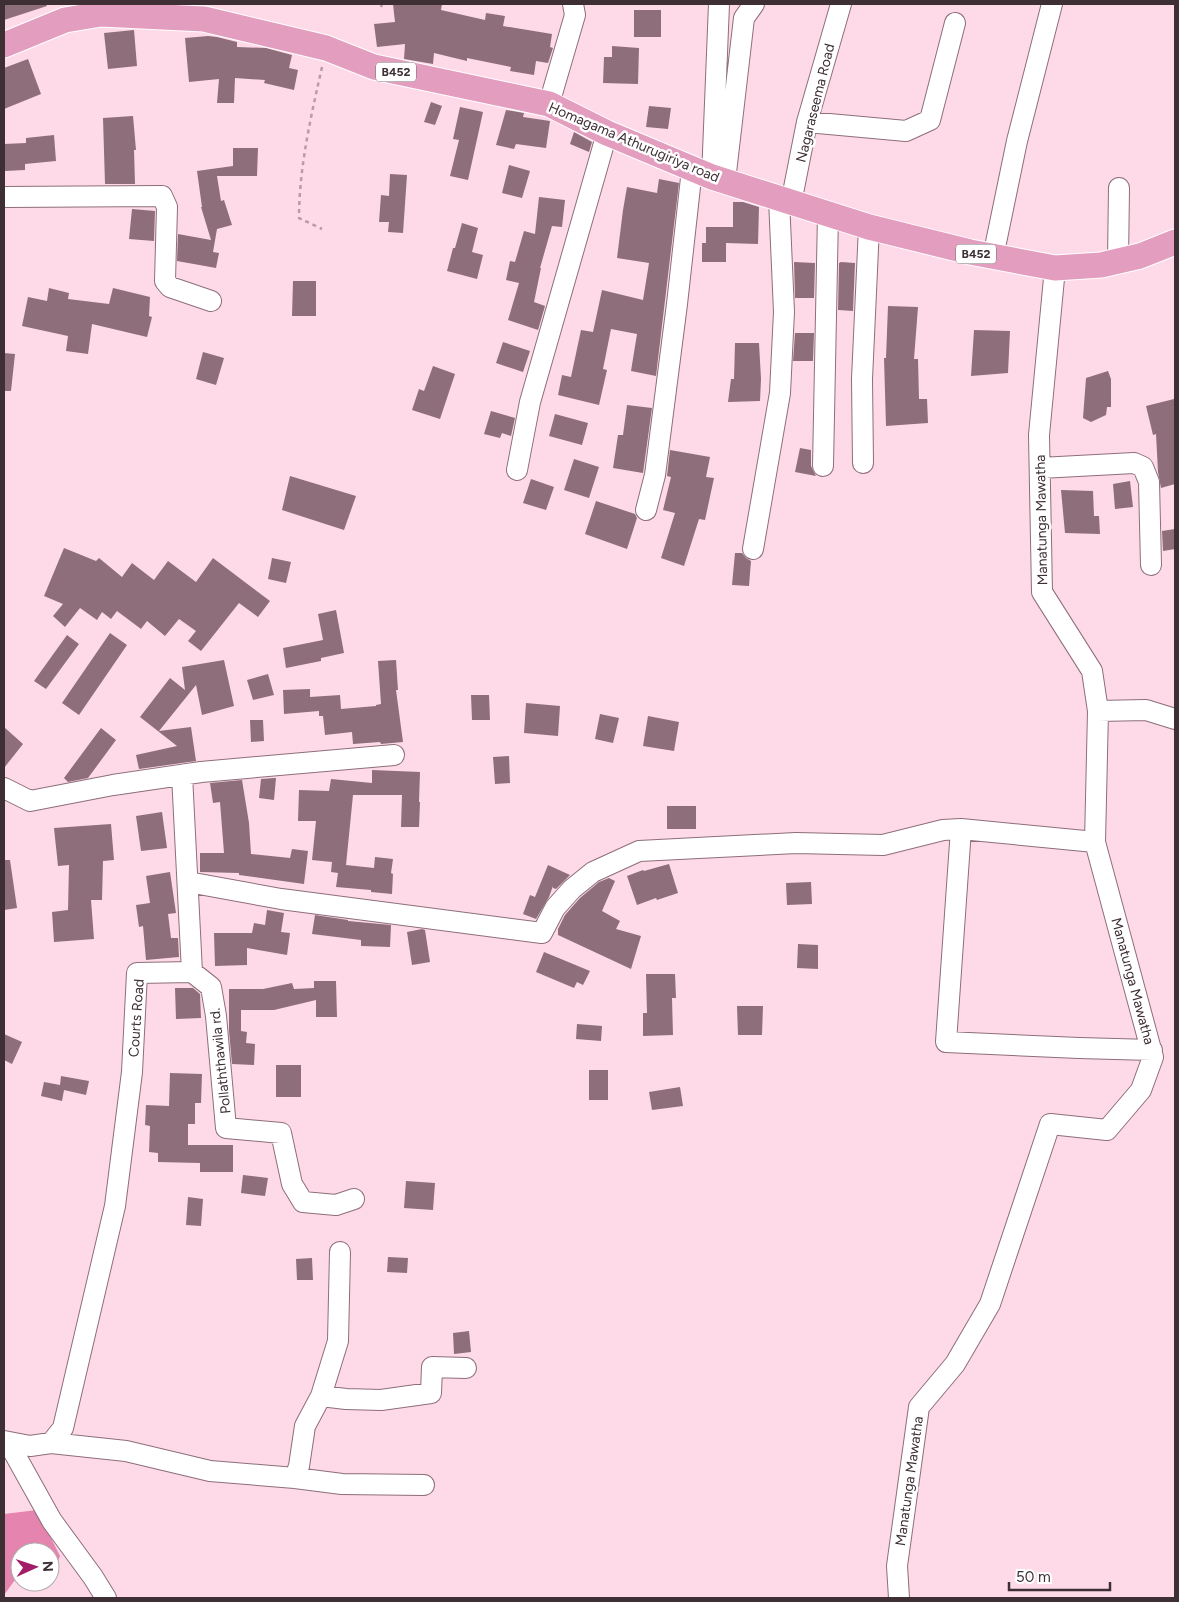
<svg xmlns="http://www.w3.org/2000/svg" width="1179" height="1602" viewBox="0 0 1179 1602" font-family="Figtree,sans-serif">
	<style>
		.forest { fill: #e584af }
		.building { fill: #8d6e7a }
		.lines { fill: none; stroke-linecap: round; stroke-linejoin: round }
		.minor-casing { stroke: #8d6e7a; stroke-width: 22 }
		.major-casing { stroke: #fff; stroke-width: 27 }
		.path { stroke: #b79ba6; stroke-width: 2.5; stroke-dasharray: 4 4; stroke-linecap: butt }
		.minor { stroke: #fff; stroke-width: 20 }
		.major { stroke: #e39dbe; stroke-width: 25 }
		.labels { text-anchor: middle; stroke-width: 5; stroke-linejoin: round; paint-order: stroke }
		.shield { fill: #fff; stroke: #776d71; stroke-width: 1 }
		.shield-label { font-size: 12px; font-weight: bold; fill: #3d2f34 }
		.street-label { font-size: 14px; fill: #3d2f34; stroke: #fff }
	</style>
	<rect width="100%" height="100%" fill="#fedae8"/>
	<path class="forest" d="M37,1510L60,1556L58,1561L50,1563V1552H20V1573L4,1595V1514Z"/>
	<path class="building" d="M4,4H46L47,6L4,20Z
		M393,4H442L441,10L485,20L486,13L505,16L503,26L552,34L550,47L553,48L548,63L536,61L534,75L510,71L511,67L467,58V61L434,53L433,64L404,59L405,44L377,47L374,24L395,22Z
		M634,10H661V37H634Z
		M134,30L137,66L108,69L104,33Z
		M208,36L217,37L237,42V47L266,48L292,55L289,68L298,70L294,90L264,83L265,80L235,78L234,103H217L219,79L189,82L185,38Z
		M612,46L639,48L638,84L603,83L604,57H612Z
		M28,59L41,94L4,109V68Z
		M431,102L442,106L435,125L424,122Z
		M649,106L671,108L668,129L646,127Z
		M460,107L483,112L468,180L450,176L459,140L453,139Z
		M506,110L524,113L523,117L550,121L546,148L516,144L514,149L496,145Z
		M133,116L136,150H134L135,184H105L103,118Z
		M574,132L592,142L589,152L570,144Z
		M54,135L56,161L25,164V170L5,171L4,144L26,143V138Z
		M233,148H258L257,176H217L221,201L224,200L232,225L217,229L213,252L219,253L216,268L177,261L178,234L211,240L201,207H202L197,171L233,166Z
		M509,165L530,171L522,198L502,193Z
		M390,174L407,175L403,233L388,232L389,222H379L381,195L389,196Z
		M659,179L679,183L656,376L631,371L637,334L611,329L603,369L607,370L599,405L558,395L562,375L571,377L581,330L593,332L602,290L643,300L649,263L617,258L623,210L627,187L657,193Z
		M539,197L565,200L562,227L552,226L540,268H541L534,302L545,306L538,330L508,320L519,283L506,280L510,261L515,262L524,231L535,234Z
		M733,202H743L759,207L758,244L726,243V262H702V243H706V227H733Z
		M132,209L155,211L154,241L129,239Z
		M462,223L478,228L472,252L483,255L477,279L447,271L453,248H455Z
		M794,262L815,263L814,298H795Z
		M841,262L855,263L853,311L838,310L839,263Z
		M293,281H316V316H292Z
		M49,288L69,293L68,299L109,304L113,288L150,297L149,316L152,317L147,337L92,324L88,354L66,351L68,336L22,326L28,297L47,301Z
		M888,306L918,307L914,359H918L919,399H927L928,423L886,426L884,358H886Z
		M974,330L1010,331L1008,373L971,376Z
		M795,333H814L813,361H793Z
		M503,342L530,351L523,372L496,363Z
		M735,343H759L761,379L760,401L728,402L731,379H734Z
		M203,352L224,358L216,385L196,379Z
		M4,353L15,354L11,391H4Z
		M433,366L455,374L440,419L412,410L419,389L424,391Z
		M1108,371L1111,379V407H1107L1106,415L1091,422L1083,418L1086,378Z
		M1174,399L1175,484L1161,488L1158,472L1156,434L1153,435L1146,406Z
		M627,405L652,408L643,473L613,468L618,435H623Z
		M491,411L515,418L511,436L502,433L500,438L484,434Z
		M555,414L588,423L582,445L549,436Z
		M800,448L811,450V466L816,476L795,472Z
		M670,450L710,457L706,477L714,478L705,520L699,519L684,566L661,558L675,513L663,510L671,477L667,476Z
		M574,459L599,467L589,498L564,490Z
		M290,476L356,496L344,530L282,510Z
		M531,479L554,487L546,510L523,503Z
		M1130,481L1133,507L1115,509L1113,484Z
		M1061,490L1093,491L1094,516H1099L1100,534L1065,533Z
		M596,501L635,514L637,518L627,549L585,534Z
		M1175,529V549L1163,551L1162,531Z
		M64,548L96,561L99,558L122,577L132,563L154,580L168,561L196,582L213,558L270,601L258,617L239,603L201,651L188,641L196,631L179,619L165,636L147,621L141,629L117,611L111,619L102,612L97,620L80,608L65,627L53,616L63,604L44,596Z
		M735,553H742L746,558L751,561L749,586L732,585Z
		M272,558L291,562L286,583L268,579Z
		M336,610L344,653L321,658V661L286,668L283,648L323,640L318,614Z
		M110,633L127,645L79,715L62,703Z
		M67,635L79,644L46,689L34,681Z
		M224,660L234,706L202,715L196,685L159,731L191,727L196,761L139,769L136,755L177,746L140,717L170,678L185,690L182,667Z
		M396,660L398,690H396L403,742L381,744L380,742L353,744L352,732L325,735L323,716H319V711L284,714L283,690L310,689V697L340,695L341,709L376,706V705L381,704L378,661Z
		M268,674L274,695L253,700L247,680Z
		M471,695H489L490,720H472Z
		M526,703L560,706L558,736L524,733Z
		M600,714L619,718L613,743L595,739Z
		M648,716L679,722L674,751L643,746Z
		M250,720H263L264,741L251,742Z
		M4,727L23,744L4,768Z
		M101,728L116,740L88,778L68,782L64,778Z
		M509,756L510,783L495,784L493,757Z
		M372,770L420,772L419,802H420L419,827H401L402,795H353L346,865L374,868L375,857L393,859L391,873L393,874L392,894L371,892V890L336,887L338,873L331,872L332,862L312,860L316,821H298L299,790L329,791L331,779L372,783Z
		M274,778H276L274,800L259,798L261,779Z
		M242,780L249,823L251,854L290,858L292,849L308,851L304,884L239,875V873L200,872V853H224L220,802L213,803L210,783Z
		M667,806H696V829H667Z
		M162,812L167,848L141,851L136,816Z
		M111,824L114,860L103,861L102,900H91L94,939L54,942L52,912L68,910L69,865L58,866L54,828Z
		M4,860H10L17,908L4,910Z
		M669,864L678,893L657,900L656,898L637,905L627,876L643,870L644,871Z
		M548,865L570,875L556,889L553,888V886L549,897L536,919L523,914L530,895L535,897Z
		M170,872L176,913L168,914L171,938H178L179,957L146,960L143,926L139,927L136,905L150,903L146,876Z
		M609,878L615,881L602,911L620,921L616,929L641,936L631,969L558,935V929L565,915L580,898L599,882Z
		M811,882L812,904L787,905L786,883Z
		M267,910L284,913L281,932L290,933L287,955L247,948V965L215,966L214,933H252L254,923L265,925Z
		M315,915L348,920V921L391,925L390,947L361,946V940L312,934Z
		M422,929L425,930L430,962L412,965L407,932Z
		M798,944L818,945V969L797,968Z
		M544,952L590,971L583,985L577,982L574,988L536,972Z
		M646,974H675L676,998H672L673,1035L643,1036V1013H647Z
		M314,981H336L337,1017H316V1000L274,1010H241V1031L247,1032L246,1043L255,1044L254,1065L232,1064L229,1031V989H263L292,983L294,989L314,988Z
		M175,988H193L200,994L201,1018L176,1019Z
		M737,1006H763L762,1035H738Z
		M577,1024L602,1026L601,1041L576,1039Z
		M4,1034L22,1042L12,1064L4,1060Z
		M276,1065H301V1097H276Z
		M589,1070H608V1100H589Z
		M170,1073L202,1074L201,1103H195V1124H188V1145H233V1172H200V1163L158,1162V1153L149,1152L150,1126L145,1125L146,1105L169,1106Z
		M61,1076L89,1081L86,1095L64,1090L62,1101L41,1096L44,1082L60,1085Z
		M680,1087L683,1106L652,1110L649,1092Z
		M243,1175L268,1178L265,1196L241,1193Z
		M406,1181L435,1183L433,1210L404,1208Z
		M188,1197L203,1199L201,1226L186,1225Z
		M388,1257L408,1258L407,1273L387,1272Z
		M312,1258L313,1280H297L296,1259Z
		M469,1331L471,1352L454,1354L453,1333Z"/>
	<g class="lines">
		<defs>
			<path id="minor" d="M549,104L575,15L573,4
				M807,122L906,131L930,120L955,23
				M712,177L719,4
				M725,181L744,18L754,4
				M4,197L162,196L167,207L165,281L170,287L211,301
				M791,203L807,122L841,4
				M993,257L1017,141L1052,4
				M1118,261L1119,188
				M863,463L862,379L869,227
				M823,466L828,214
				M1040,468L1134,463L1143,467L1149,482L1151,565
				M517,470L530,402L607,133
				M646,510L655,475L677,304L692,169
				M753,549L780,393L784,312L779,199
				M1098,711L1146,710L1175,719
				M4,788L30,801L113,785L201,772L394,755
				M961,829L946,1042L1079,1048L1152,1050
				M188,882L281,899L542,933L555,908L572,889L593,872L639,851L796,843L883,845L943,830L961,829L1095,842
				M192,972L211,987L216,1016L226,1128L281,1133L292,1184L303,1202L336,1205L354,1199
				M321,1396L346,1399L381,1400L431,1393L432,1367L466,1368
				M4,1441L30,1446L51,1443L63,1428L115,1206L132,1072L137,973L192,972L182,775
				M8,1442L52,1521L93,1577L106,1598
				M51,1443L126,1451L210,1471L295,1478L342,1484L424,1485
				M295,1478L299,1466L305,1426L321,1396L338,1341L340,1252
				M899,1598L897,1566L919,1407L955,1364L990,1304L1050,1124L1107,1130L1141,1090L1153,1057L1095,842L1098,711L1092,671L1042,592L1039,435L1055,268"/>
			<path id="major" d="M4,45L65,20L101,14L204,19L326,48L374,67L549,104L607,133L712,177L869,227L970,252L1055,268L1101,265L1140,256L1175,242"/>
		</defs>
		<use href="#minor" class="minor-casing"/>
		<use href="#major" class="major-casing"/>
		<path class="path" d="M381,7L382,4
			M322,67C311,116 299,168 299,218L322,229"/>
		<use href="#minor" class="minor"/>
		<use href="#major" class="major"/>
	</g>
	<g class="labels">
		<g class="shield">
			<rect x="376" y="62.5" width="40" height="19" rx="4"/>
			<rect x="956" y="244.5" width="40" height="19" rx="4"/>
		</g>
		<g class="shield-label">
			<text x="396" y="76">B452</text>
			<text x="976" y="258">B452</text>
		</g>
		<g class="street-label">
			<text transform="translate(815 103) rotate(-76)" y="5">Nagaraseema Road</text>
			<text transform="translate(634 142) rotate(23)" y="5">Homagama Athurugiriya road</text>
			<text transform="translate(1041 520) rotate(-91)" y="5">Manatunga Mawatha</text>
			<text transform="translate(1133 981) rotate(75)" y="5">Manatunga Mawatha</text>
			<text transform="translate(136 1018) rotate(-86)" y="5">Courts Road</text>
			<text transform="translate(220 1061) rotate(-96)" y="5">Pollaththawila rd.</text>
			<text transform="translate(909 1481) rotate(-82)" y="5">Manatunga Mawatha</text>
		</g>
	</g>
	<rect width="1179" height="1602" fill="none" stroke="#3d2f34" stroke-width="10"/>
	<g transform="translate(35 1567) rotate(87)"><circle r="24" fill="#ffffff" stroke="#b1acae"/>
	<path d="M0-4L9 19L0 12L-9 19Z" fill="#a31c67"/>
	<text y="-8" font-size="14" font-weight="bold" text-anchor="middle" fill="#3d2f34">N</text>
	</g>
	<path d="M1009 1582v8h101v-8" fill="none" stroke="#3d2f34" stroke-width="2.5"/>
	<text x="1016" y="1582" font-size="15" fill="#3d2f34" stroke="#ffffff" stroke-width="4" paint-order="stroke">50 m</text>
</svg>
